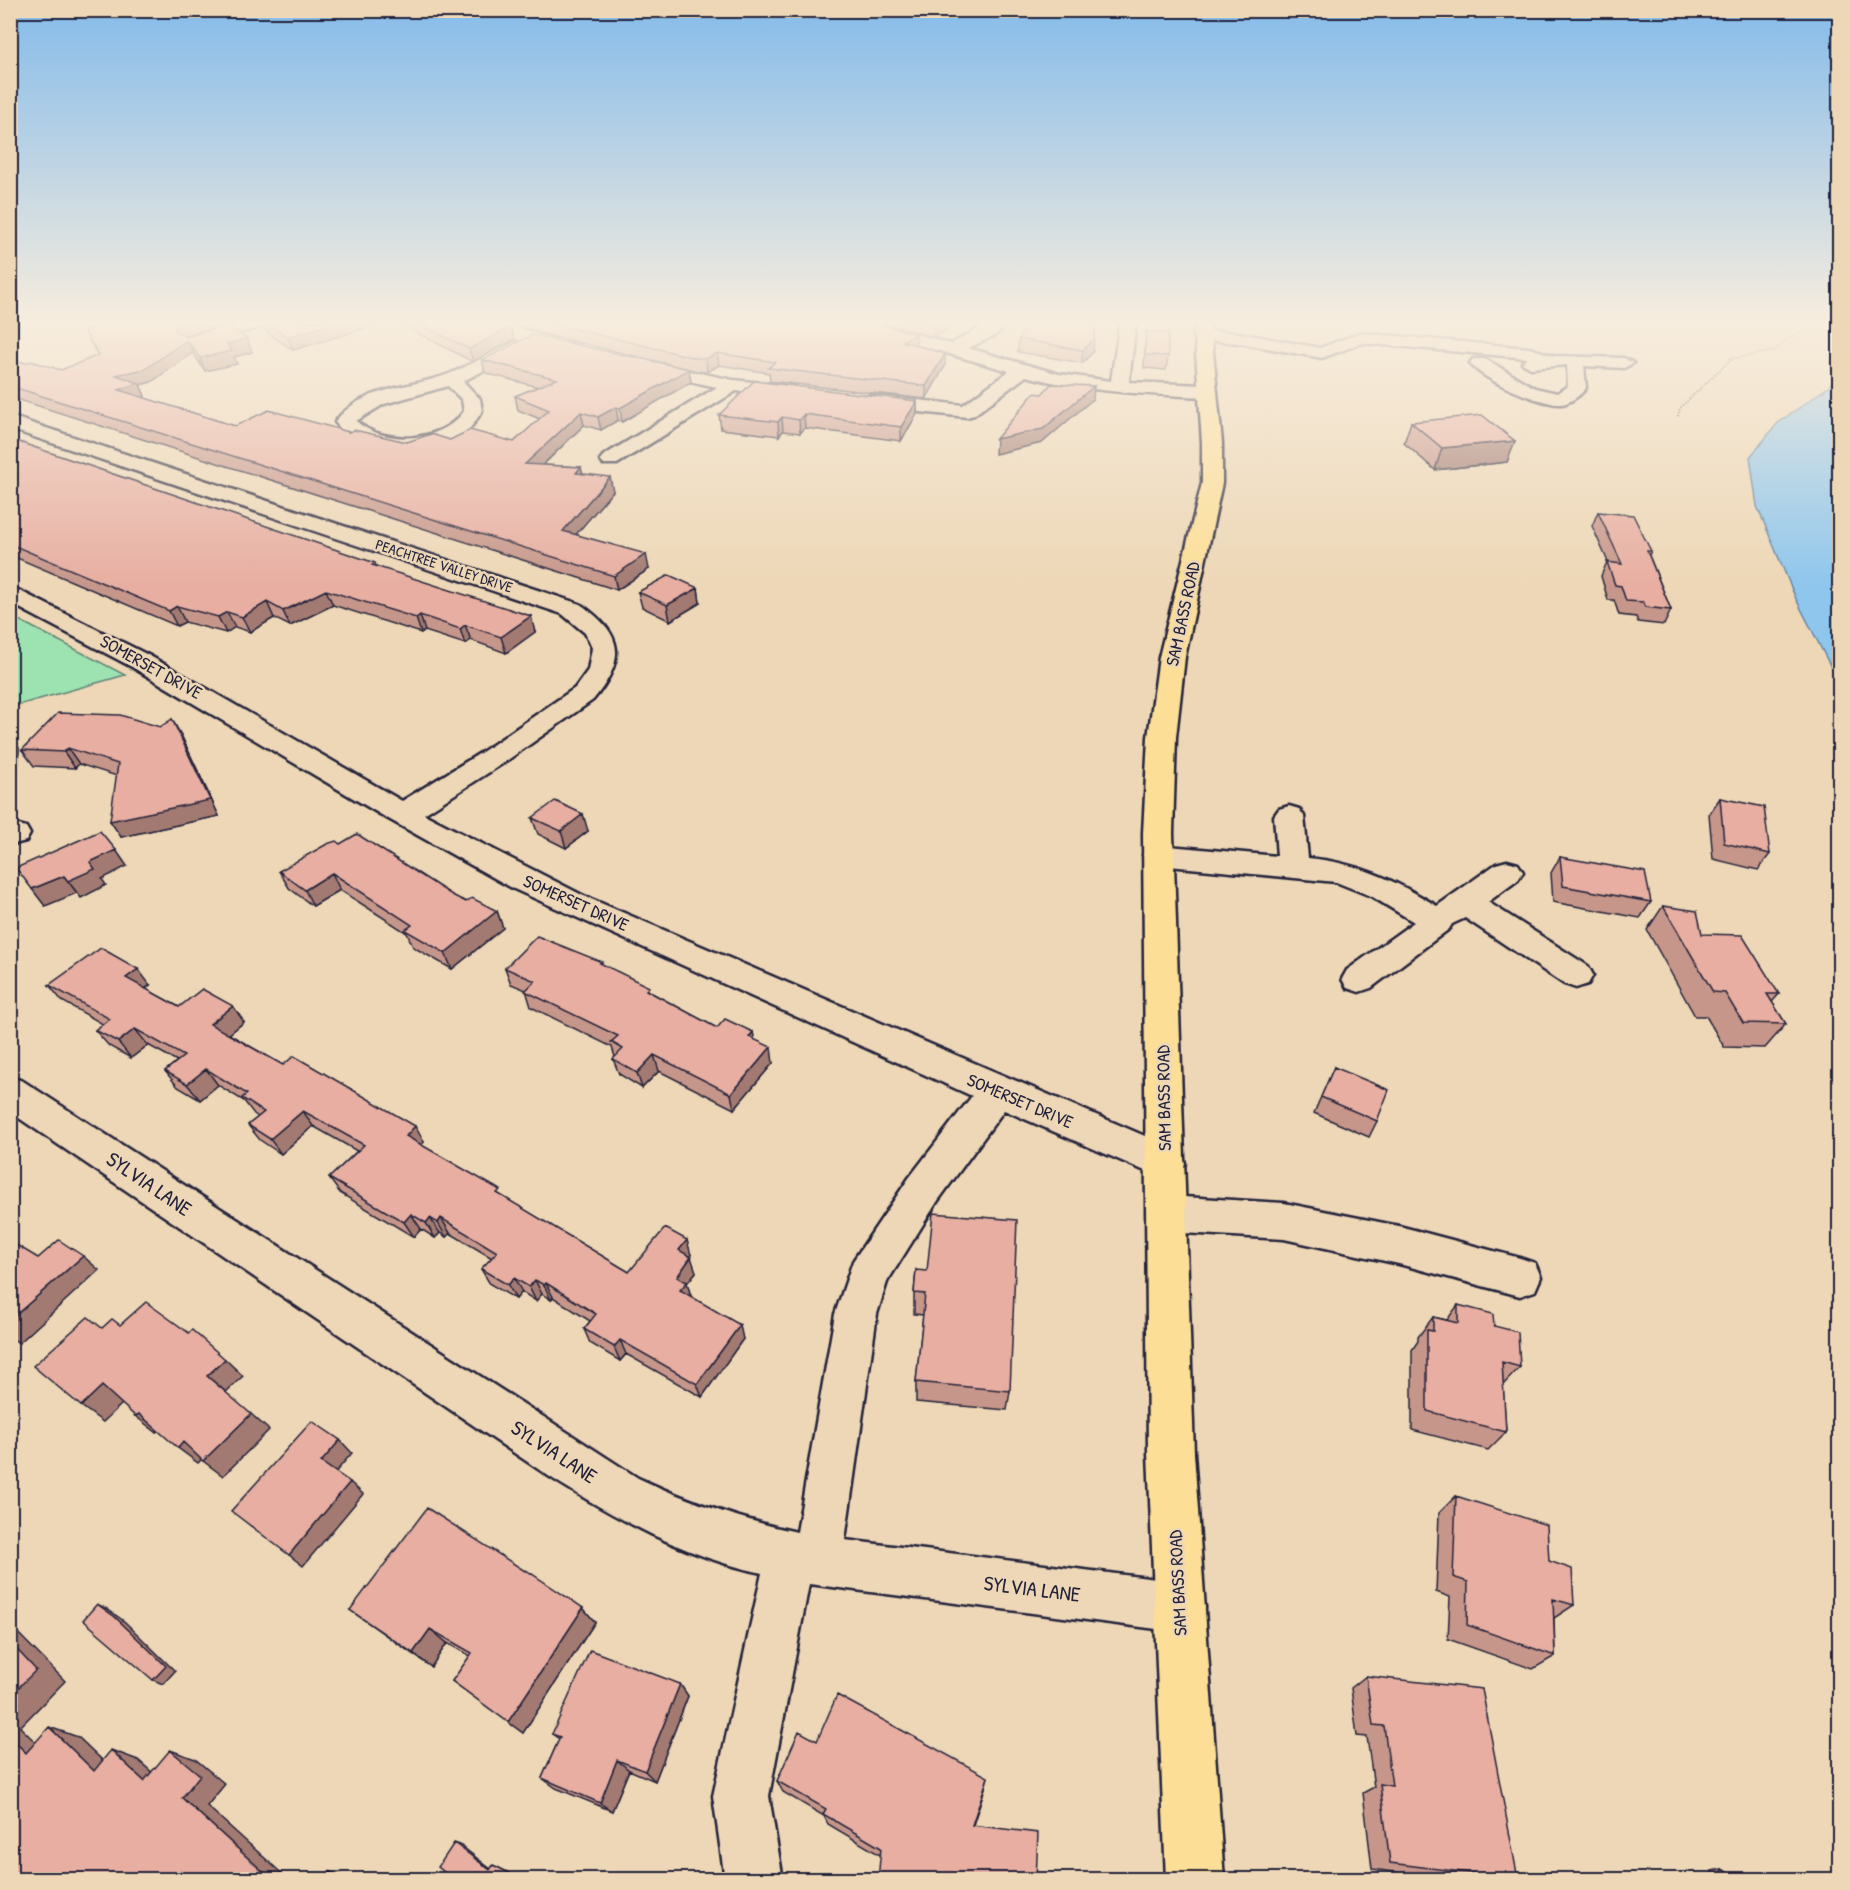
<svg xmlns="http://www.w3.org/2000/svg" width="1850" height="1890" viewBox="0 0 1850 1890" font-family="'Patrick Hand',sans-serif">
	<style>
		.green { fill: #9de3b1; stroke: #608276; stroke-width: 1.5 }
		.water { fill: #8ec6ed; stroke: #6384a6; stroke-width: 1.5 }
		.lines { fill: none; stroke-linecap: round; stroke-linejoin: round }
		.minor-casing { stroke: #22223b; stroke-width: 5 }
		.major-casing { stroke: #22223b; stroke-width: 5 }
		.path { stroke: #22223b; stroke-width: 2; stroke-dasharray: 1 2; stroke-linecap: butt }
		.minor { fill: #edd7b6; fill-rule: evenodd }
		.major { fill: #fcde96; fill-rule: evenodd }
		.wall { fill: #c7968a; stroke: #22223b; stroke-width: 1.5 }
		.shaded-wall { fill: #a27a71; stroke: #22223b; stroke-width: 1.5 }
		.building { fill: #e7aea1; stroke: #22223b; stroke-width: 1.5 }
		.labels { text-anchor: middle; stroke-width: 5; stroke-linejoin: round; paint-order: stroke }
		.far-street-label { font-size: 15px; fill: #22223b; stroke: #edd7b6 }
		.street-label { font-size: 18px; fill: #22223b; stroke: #edd7b6 }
		.near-street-label { font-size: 21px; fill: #22223b; stroke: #edd7b6 }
	</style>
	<rect width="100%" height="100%" fill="#edd7b6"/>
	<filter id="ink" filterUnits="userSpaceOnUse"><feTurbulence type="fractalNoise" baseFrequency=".0167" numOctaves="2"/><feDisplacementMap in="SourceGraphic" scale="12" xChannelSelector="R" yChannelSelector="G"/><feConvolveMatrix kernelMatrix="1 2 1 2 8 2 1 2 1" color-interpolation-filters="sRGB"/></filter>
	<g filter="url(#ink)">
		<path class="green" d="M11,616L125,675L11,707Z"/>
		<path class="water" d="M1839,374V683L1796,599L1757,506L1750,457L1778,423L1828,387Z"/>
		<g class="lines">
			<defs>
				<path id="minor" d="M246,321H273L271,324L191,347L182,342L185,338Z
					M481,321H504L539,335L577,344L580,348L571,353L533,344L521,352L463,381L480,399L482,411C475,422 469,432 457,438C424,455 359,456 335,422C360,387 412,388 449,374C473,364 496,349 520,340ZM448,386L462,400L464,411C442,443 384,446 356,421L384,404Z
					M843,321H870L951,344L992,321H1011L994,336L968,348L1059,374L1111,381L1120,321H1136L1129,382L1205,385L1214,391L1205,397C1144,394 1085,392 1026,376L974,415L967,417L872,407L863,401L865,397L872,395L963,405L1009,371L845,324Z
					M1201,330L1239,333L1320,348L1360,333L1529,348L1555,356L1624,358L1633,363L1624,368L1584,366L1586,388C1581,395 1568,405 1559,404C1538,403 1482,380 1470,363L1473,359H1485L1535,388L1557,393L1568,386L1567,365L1531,368L1522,363L1527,358L1362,343L1322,358L1239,343L1195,339L1193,335L1195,331Z
					M647,362L733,380L794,386L803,392L794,398L736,391L617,464H603L600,460L603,456L717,387L641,371L638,367Z
					M10,416L580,604C624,634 627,659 593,700L502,764L424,814L582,895L1180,1151L1185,1163L1180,1175L1166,1180L1004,1110L937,1202L887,1282L877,1314L845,1540L1180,1582L1198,1589L1205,1607L1198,1625L1180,1632L809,1584L769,1796L783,1880H725L713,1796L762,1573C686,1557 615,1518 550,1477L10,1112V1077L23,1081L638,1478C690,1502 741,1520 797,1532L835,1314L853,1261L909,1178L972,1096L514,889L385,817L132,667L10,603V586L150,656L402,801L482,752L575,688L588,670L592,648L585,633L562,614L10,429Z
					M1289,806L1299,809L1304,816L1308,858C1359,863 1394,880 1437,906L1496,864L1507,861L1518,864L1523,872L1518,880L1488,902L1588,966L1593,975L1588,984L1576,988L1564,984L1465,918L1452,924L1449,929L1371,988L1359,992L1347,988L1342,979L1347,970L1414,922L1371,896L1336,882L1158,865L1147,862L1143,855L1147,848L1158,845L1277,856L1274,816L1279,809Z
					M15,824L26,827L30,834L26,841L10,845V825Z
					M1167,1196L1284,1203L1399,1226L1520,1258L1535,1263L1541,1277L1535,1291L1520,1296L1399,1264L1284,1239L1167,1232L1153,1227L1147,1214L1153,1201Z"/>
				<path id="major" d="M1194,321H1210L1222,443V483L1185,657L1176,737L1173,833L1194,1453L1224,1880H1166L1148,1453L1143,833L1148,737L1159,657L1202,483V443Z"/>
			</defs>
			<use href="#minor" class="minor-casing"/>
			<use href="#major" class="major-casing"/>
			<path class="path" d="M1678,416L1680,408L1731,359L1775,351C1786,335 1810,330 1828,321"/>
			<use href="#minor" class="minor"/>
			<use href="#major" class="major"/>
		</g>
		<path class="wall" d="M263,321H389L293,350L267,332Z
			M394,321H500L514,339L473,362Z
			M510,321H870L916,345L945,366L926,399L770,381L769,373L719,365L707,372L697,371L540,333Z
			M879,321H963L934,337Z
			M219,326L185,336L247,339L252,352L234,357L237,364L205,371L193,353L151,382L140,385L145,396L141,397L235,426L349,432L407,442L450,440L514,442L540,419L518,410L515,396L538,387L485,373L482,360L689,369L691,382L622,422L618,420L601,430L584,425L543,465L581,467L582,474L613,491L576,534L649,569L617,590L10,397V359L25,363L61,370L98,356L84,331Z
			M1146,332L1168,356L1166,370L1144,368L1145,345Z
			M1019,339L1093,352L1082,363L1018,352Z
			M917,401V414L901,441L805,428L800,433L783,431L779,436L721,429L719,415Z
			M1411,422L1515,441L1507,462L1435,470L1404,443Z
			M10,439L375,563L376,566L535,632L506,653L471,640L465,644L425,631L421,633L333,605L290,626L274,618L250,632L235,627L226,633L185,622L177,626L10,555Z
			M1598,512L1651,551L1649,555L1671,610L1664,625L1638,622L1636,617L1619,615L1614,600H1608L1601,576L1607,562H1608L1592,526Z
			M698,588L700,603L670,621L642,607L638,592Z
			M181,735L219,816L121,837L117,776L79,764L75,768L34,766L22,750Z
			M1720,798L1770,854L1758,870L1713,859L1709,814Z
			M532,818L588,831L566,848L538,834Z
			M340,844L466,902L497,911L503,928L452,969L413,947L407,933L340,890L313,906L289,888L279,871Z
			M1560,857L1651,902L1640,918L1553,902L1551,873Z
			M1663,906L1779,994L1772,1002L1786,1024L1765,1048L1724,1047L1706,1016H1695L1647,930Z
			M602,965L650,992L717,1028L753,1032L754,1039L773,1063L734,1109L659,1071L642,1088L619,1074L613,1059L615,1057L612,1047L531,1007L526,990L511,984L505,968Z
			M49,985H150L146,989L179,1007L233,1006L244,1022L229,1034L283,1065L424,1142L421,1145L503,1197L629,1272L691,1255L690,1257L696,1272L687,1283L691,1297L743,1339L702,1397L626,1354L620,1361L590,1343L584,1329L590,1321L553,1297L551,1300L542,1294L536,1301L522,1292L516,1299L490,1284L481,1269L492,1258L450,1233L446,1237L440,1233L435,1238L421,1229L414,1237L340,1193L329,1178L357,1151L313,1126L281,1154L260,1140L248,1125L258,1117L254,1114L244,1101L218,1085L200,1100L178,1087L165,1071L177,1061L148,1045L131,1058L109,1046L95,1030L103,1024L62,1001Z
			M1334,1067L1377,1121L1369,1137L1314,1113Z
			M916,1270L1010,1391L1007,1410L916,1402V1382L923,1315L914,1314V1293Z
			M1458,1305L1494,1326L1520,1367L1503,1385L1506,1432L1488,1450L1412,1430V1350L1418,1341V1337L1433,1317L1447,1320Z
			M1456,1496L1549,1561L1574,1605L1554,1618L1555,1656L1533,1669L1448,1639L1450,1597L1436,1592L1439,1513Z
			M525,1571L583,1608L595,1622L523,1733L452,1681L470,1656L447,1643L431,1667L350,1610Z
			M1366,1676L1518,1879L1454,1880L1372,1869L1363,1793L1374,1787L1367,1737L1357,1736L1351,1688Z
			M680,1684L688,1696L655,1781L629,1770L612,1811L556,1788L542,1778L559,1739L552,1734Z
			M817,1741L985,1788L973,1825L880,1855L828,1824L824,1816L783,1792L777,1781Z
			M1722,1869L1739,1880H1711L1712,1871Z"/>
		<path class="shaded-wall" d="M10,321H17L10,332Z
			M187,321H217L219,326L184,336L174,330L179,323Z
			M343,321H389L293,350L288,337Z
			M940,321H963L934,337V324Z
			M1096,321L1093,352L1082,363L1083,350Z
			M511,327L514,339L473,362L469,349Z
			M916,334V347L902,341Z
			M247,339L252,352L234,357L237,364L205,371L200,358L227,344Z
			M187,340L193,353L151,382L140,385L145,396L126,404L119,390L116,375Z
			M717,353L719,365L707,372L706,359Z
			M945,354V366L926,399V386Z
			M689,369L691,382L622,422L620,408Z
			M1094,386L1093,399L1042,443L995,454L996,439Z
			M917,401V414L901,441V427Z
			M616,407L618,420L601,430L598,417Z
			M581,412L584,425L529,478L525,464Z
			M804,414L805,428L800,433L799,420Z
			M782,417L783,431L779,436L778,422Z
			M1515,441L1507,462L1435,470L1442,448Z
			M581,467L584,481L576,473Z
			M610,477L613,491L567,545L563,531Z
			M646,554L649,569L617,590L614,576Z
			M698,588L700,603L670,621L667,605Z
			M326,590L333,605L290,626L283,611Z
			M267,602L274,618L250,632L242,617Z
			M177,606L185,622L177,626L169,611Z
			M227,612L235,627L226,633L218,617Z
			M420,615L425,631L421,633L416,618Z
			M531,616L535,632L506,653L501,637Z
			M465,625L471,640L465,644L460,629Z
			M172,719L181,735L219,816L121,837L110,821Z
			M10,736L19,748L18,780L10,782Z
			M68,748L79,764L75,768L64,752Z
			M583,814L588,831L566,848L561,831Z
			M116,850L127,866L102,879L106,885L81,898L68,881L90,862Z
			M332,873L340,890L313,906L305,890Z
			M64,876L77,893L45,906L32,889Z
			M497,911L503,928L452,969L445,953Z
			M138,969L150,985L138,994L126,978Z
			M233,1006L244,1022L222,1040L210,1024Z
			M135,1029L148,1045L131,1058L118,1042Z
			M753,1032L756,1048L749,1037Z
			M771,1047L773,1063L734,1109L731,1094Z
			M654,1055L659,1071L642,1088L637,1073Z
			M206,1069L218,1085L200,1100L187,1084Z
			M303,1111L313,1126L281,1154L270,1139Z
			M415,1126L424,1142L415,1151L406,1136Z
			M411,1214L421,1229L414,1237L404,1222Z
			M430,1218L440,1233L435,1238L426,1223Z
			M441,1218L450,1233L446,1237L438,1223Z
			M687,1240L691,1255L683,1265L679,1250Z
			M83,1256L99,1270L19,1343L10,1337V1320Z
			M691,1257L696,1272L687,1283L691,1296L685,1305L677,1277Z
			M514,1278L522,1292L516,1299L508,1285Z
			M535,1280L542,1294L536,1301L529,1287Z
			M546,1283L553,1297L551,1300L544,1285Z
			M740,1325L743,1339L702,1397L697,1384Z
			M620,1340L626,1354L620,1361L614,1347Z
			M225,1359L243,1376L226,1392L207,1376Z
			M102,1386L123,1403L103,1422L81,1406Z
			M139,1414L160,1430L156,1432L135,1416Z
			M251,1414L269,1430L223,1476L203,1461Z
			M340,1440L352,1453L334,1474L321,1462Z
			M183,1442L203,1458L198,1463L178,1448Z
			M350,1482L363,1494L303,1566L289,1555Z
			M97,1604L107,1609L124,1621L175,1671L163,1684L153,1680Z
			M583,1608L595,1622L523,1733L508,1722Z
			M10,1625L65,1681L20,1727L56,1762L26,1753L10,1737Z
			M430,1629L447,1643L431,1667L413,1653Z
			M680,1684L688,1696L655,1781L645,1771Z
			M49,1727L78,1737L122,1779L94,1771Z
			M111,1750L138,1760L171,1789L144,1781Z
			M170,1750L195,1759L225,1784L207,1806L289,1880H272L182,1798Z
			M617,1760L629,1770L612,1811L600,1803Z
			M988,1777L985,1788L969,1835L972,1825Z
			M454,1843L460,1845L496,1873L490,1870Z
			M493,1865L520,1878L519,1880H513Z
			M330,1872L350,1878L352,1880H335Z"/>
		<path class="building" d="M107,321H187L179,323L174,330L186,337L228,325L247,339L227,344L232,351L200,358L187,340L145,369L116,375L139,383L119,390L235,426L269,410L349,432L354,430L407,442L431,434L450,440L470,430L514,442L549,410L515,396L557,379L482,360L532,335L689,369L620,408L616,407L598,417L581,412L525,464L581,467L576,473L610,477L563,531L646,554L614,576L10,386V359L25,363L31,361L61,370L99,355L84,331Z
			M265,321H343L288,337Z
			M414,321H500L511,327L469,349Z
			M541,321H870L916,334L902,341L945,354L926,386L768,368L775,362L717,353L706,359L696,358Z
			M923,321H940L934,324Z
			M1029,321H1096L1094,339L1083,350L1019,339Z
			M1146,332L1168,333V356L1145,355Z
			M754,381L917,401L901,427L804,414L799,420L782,417L778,422L719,415Z
			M1051,384L1094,386L1043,429L996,439L1034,393L1042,394Z
			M1482,415L1515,441L1442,448L1411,422Z
			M10,439L375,563L372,565L531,616L501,637L465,625L460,629L420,615L416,618L326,590L283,611L267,602L242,617L227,612L218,617L177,606L169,611L10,544Z
			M1598,512L1633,515L1651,551H1647L1671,610L1645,607L1643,602L1626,601L1621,586L1615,585L1607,562L1622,564Z
			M669,575L698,588L667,605L638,592Z
			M58,713L120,715L160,727L172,719L210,800L110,821L118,764L68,748L64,752L22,750Z
			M1720,798L1764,807L1770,854L1724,843Z
			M555,801L583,814L561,831L532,818Z
			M100,831L116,850L90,862L95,869L68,881L64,876L32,889L16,868Z
			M357,834L452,895L466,902L472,898L497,911L445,953L405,930L412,925L332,873L305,890L279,871L327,844L336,841L340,844Z
			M1560,857L1645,872L1651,902L1563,886Z
			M1663,906L1697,911L1702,934L1742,935L1779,994H1767L1786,1024L1743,1023L1725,993L1713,992Z
			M537,936L602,962L600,963L649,987L646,990L717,1028L725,1019L753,1032L749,1037L771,1047L731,1094L654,1055L637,1073L613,1059L623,1049L611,1042L618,1036L525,991L535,981L505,968Z
			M101,948L138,969L126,978L179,1007L202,989L233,1006L210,1024L283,1065L294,1056L415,1126L406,1136L500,1190L497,1193L629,1272L665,1228L687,1240L679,1250L691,1257L677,1277L687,1282L680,1290L740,1325L697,1384L620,1340L614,1347L584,1329L596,1314L546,1283L544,1285L535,1280L529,1287L514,1278L508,1285L481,1269L497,1252L441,1218L438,1223L430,1218L426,1223L411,1214L404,1222L329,1178L364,1145L303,1111L270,1139L248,1125L264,1112L242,1098L247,1094L206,1069L187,1084L165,1071L184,1056L135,1029L118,1042L95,1030L110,1019L49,985Z
			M1334,1067L1389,1090L1377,1121L1321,1097Z
			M933,1213L1017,1220L1010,1391L916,1382L925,1294L914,1293L916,1270L927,1271Z
			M59,1240L83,1256L10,1320V1241L38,1258Z
			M146,1302L189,1333L192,1330L225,1359L207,1376L251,1414L203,1461L183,1442L178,1448L139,1414L135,1416L102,1386L81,1406L33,1366L88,1317L102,1328L112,1319L120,1325Z
			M1458,1305L1493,1314L1494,1326L1518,1332L1520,1367L1502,1362L1506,1432L1427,1411V1330L1433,1331V1317L1458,1323Z
			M312,1421L340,1440L321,1462L350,1482L289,1555L231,1511Z
			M1456,1496L1547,1525L1549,1561L1572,1569L1574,1605L1553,1599L1555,1656L1467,1625L1468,1582L1453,1577Z
			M427,1508L525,1571L526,1570L583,1608L508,1722L452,1681L472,1653L430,1629L413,1653L350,1610Z
			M97,1604L115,1617L166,1666L153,1680L83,1620Z
			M10,1642L36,1670L10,1696Z
			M590,1650L680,1684L645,1771L617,1760L600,1803L542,1778L560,1737L552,1734Z
			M1366,1676L1482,1689L1518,1879L1390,1863L1380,1784L1392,1786L1384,1726L1373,1725Z
			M837,1695L988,1777L972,1825L1038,1833L1036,1880H878L881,1848L823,1814L826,1809L777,1781L799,1731L817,1741Z
			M49,1727L94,1771L111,1750L144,1781L170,1750L200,1775L182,1798L272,1880H10V1737L26,1753Z
			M454,1843L490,1870L493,1865L515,1876L513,1880H454L438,1867Z
			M1722,1869L1739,1880H1721Z
			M330,1872L335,1880H323Z"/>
	</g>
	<linearGradient id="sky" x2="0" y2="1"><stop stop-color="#84bbea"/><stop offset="0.55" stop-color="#f7edde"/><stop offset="1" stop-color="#f7edde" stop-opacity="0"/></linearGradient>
	<rect width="1850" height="586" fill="url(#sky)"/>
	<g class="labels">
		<g class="far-street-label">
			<text transform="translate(444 566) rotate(18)" y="5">PEACHTREE VALLEY DRIVE</text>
		</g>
		<g class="street-label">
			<text transform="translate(1183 614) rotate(-78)" y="6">SAM BASS ROAD</text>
			<text transform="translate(151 667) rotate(29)" y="6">SOMERSET DRIVE</text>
			<text transform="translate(576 903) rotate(24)" y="6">SOMERSET DRIVE</text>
			<text transform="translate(1164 1098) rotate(-91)" y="6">SAM BASS ROAD</text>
			<text transform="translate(1020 1101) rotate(23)" y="6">SOMERSET DRIVE</text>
			<text transform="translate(1178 1583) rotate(-93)" y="6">SAM BASS ROAD</text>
		</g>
		<g class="near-street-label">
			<text transform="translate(149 1184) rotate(34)" y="7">SYLVIA LANE</text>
			<text transform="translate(554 1452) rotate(33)" y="7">SYLVIA LANE</text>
			<text transform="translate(1032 1589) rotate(7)" y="7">SYLVIA LANE</text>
		</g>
	</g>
	<rect width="1850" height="1890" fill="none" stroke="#edd7b6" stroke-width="36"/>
	<rect x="18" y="18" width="1814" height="1854" fill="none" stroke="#22223b" stroke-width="2" filter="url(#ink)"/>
</svg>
